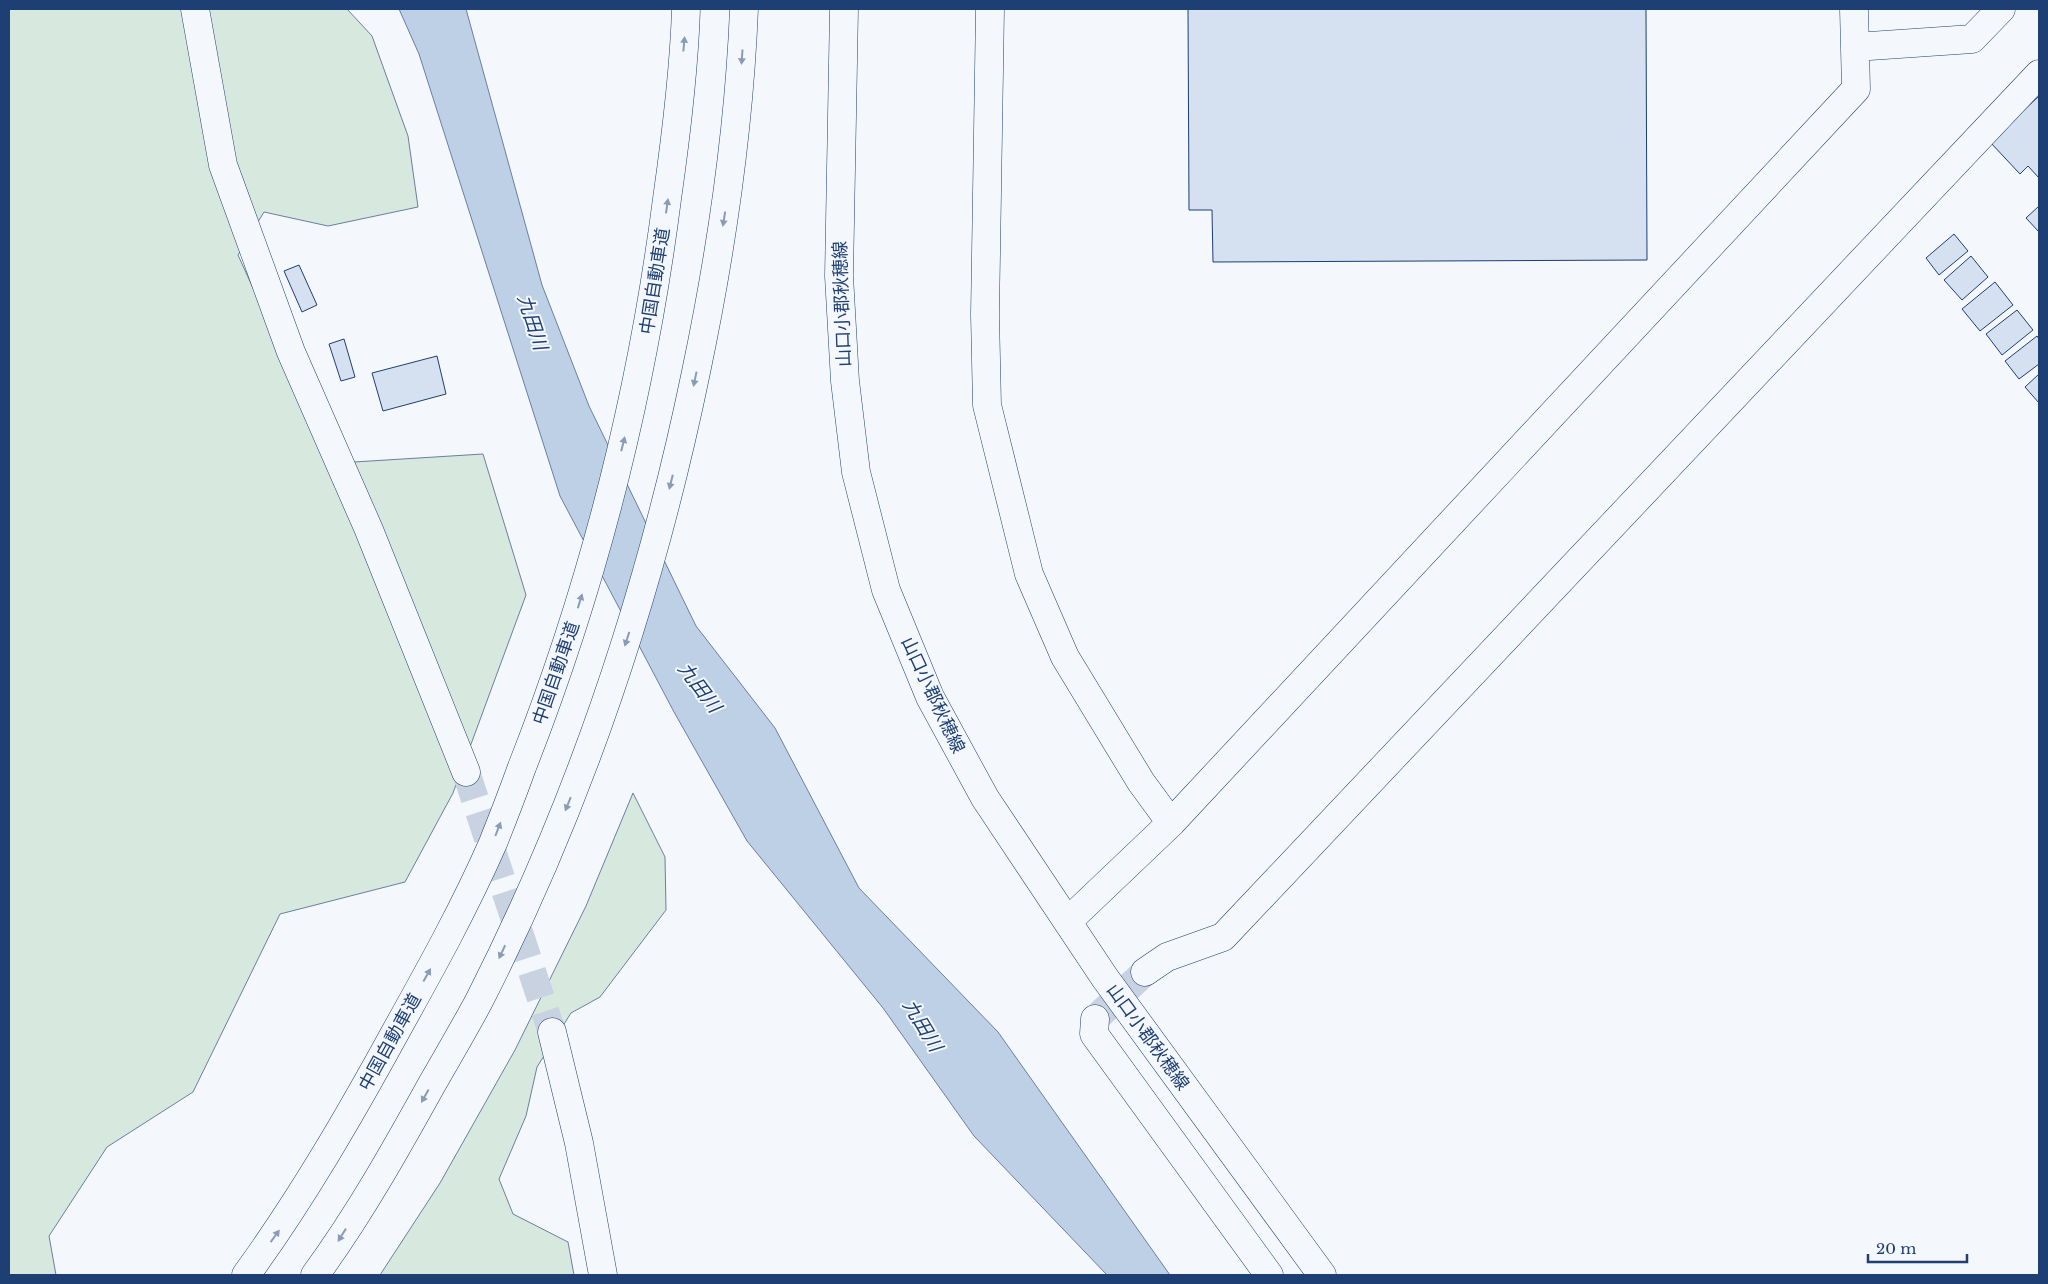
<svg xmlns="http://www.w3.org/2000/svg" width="2048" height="1284" viewBox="0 0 2048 1284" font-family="'Libre Baskerville','Noto Sans JP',serif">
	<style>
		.green { fill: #d7e8df; stroke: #687fa3 }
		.water { fill: #bed0e5; stroke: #687fa3 }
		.building { fill: #d5e0f0; stroke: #1d3f73 }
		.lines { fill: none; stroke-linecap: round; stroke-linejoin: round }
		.minor-tunnel { stroke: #c9d2e0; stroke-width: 28; stroke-dasharray: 28 14; stroke-linecap: butt }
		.minor-casing { stroke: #1d3f73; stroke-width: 29 }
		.major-casing { stroke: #1d3f73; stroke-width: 29 }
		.highway-casing { stroke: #1d3f73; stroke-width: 29 }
		.minor { stroke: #f4f7fb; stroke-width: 28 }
		.major { stroke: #f4f7fb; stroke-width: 28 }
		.highway { stroke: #f4f7fb; stroke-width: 28 }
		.oneway { fill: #889bb7 }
		.labels { text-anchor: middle; stroke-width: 4; stroke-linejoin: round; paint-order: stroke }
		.street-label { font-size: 18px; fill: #1d3f73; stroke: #f4f7fb }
		.water-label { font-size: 19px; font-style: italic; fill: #1d3f73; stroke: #f4f7fb }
	</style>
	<rect width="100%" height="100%" fill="#f4f7fb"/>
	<path class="green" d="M9,9H347L372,36L408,136L418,207L328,226L264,212L238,255L292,374L354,462L483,454L526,595L453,793L405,882L280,914L193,1092L107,1147L49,1236L56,1275H9Z
		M633,793L665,857L666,910L600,997L571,1013L537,1067L526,1116L499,1179L513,1214L568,1242L574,1275H380L440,1183L515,1050L586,906Z"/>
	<path class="water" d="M399,9H466L542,285L589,406L696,626L775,728L859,888L998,1032L1170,1275H1107L974,1136L883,1008L747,841L674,712L560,496L419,54Z"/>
	<path class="building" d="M1188,9H1646L1647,260L1213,262L1212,210H1189Z
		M2039,96V178L2028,166L2020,174L1990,142Z
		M2039,206V232L2026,218Z
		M1954,234L1968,251L1939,275L1926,258Z
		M1971,256L1988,277L1962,300L1944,280Z
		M299,265L317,305L302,312L284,271Z
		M1995,282L2013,305L1980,331L1962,309Z
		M2017,310L2033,330L2002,355L1986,334Z
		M2037,336L2039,339V364L2019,379L2005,361Z
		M344,339L355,377L341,381L329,344Z
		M437,356L446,394L383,411L372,373Z
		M2039,374V403L2025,387Z"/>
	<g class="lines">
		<path class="minor-tunnel" d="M466,772L552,1032
			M1095,1019L1145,972"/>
		<defs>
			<path id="minor" d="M195,9L223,165L291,352L369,530L466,772
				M990,9L985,315L987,405L1029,574L1065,657L1141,782L1171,823
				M1855,47L1972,39L2001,9
				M1068,921L1171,823L1856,89L1854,9
				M1145,972L1167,957L1223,937L2039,74
				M1095,1019L1094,1034L1269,1275
				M552,1032L579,1143L603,1275"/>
			<path id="major" d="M844,9L839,276L845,381L856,472L886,590L930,697L985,798L1105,978L1322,1275"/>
			<path id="highway" d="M246,1275C302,1198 350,1115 396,1031C430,970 465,907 493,843C503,818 513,792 522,767C594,584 642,393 667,199C676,136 684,72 686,9
				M315,1275C359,1215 396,1149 432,1084C448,1056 464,1029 479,1001C580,803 651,590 696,372C721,253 739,131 744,9"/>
		</defs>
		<use href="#minor" class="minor-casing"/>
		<use href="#major" class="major-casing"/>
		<use href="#highway" class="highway-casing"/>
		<use href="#minor" class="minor"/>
		<use href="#major" class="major"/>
		<use href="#highway" class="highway"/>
	</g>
	<defs><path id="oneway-solid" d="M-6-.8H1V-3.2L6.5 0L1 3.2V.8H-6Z" transform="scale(1.25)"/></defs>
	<g class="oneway">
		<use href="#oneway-solid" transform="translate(684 44) rotate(-85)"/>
		<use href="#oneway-solid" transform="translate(742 57) rotate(94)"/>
		<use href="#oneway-solid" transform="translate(667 206) rotate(-82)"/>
		<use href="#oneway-solid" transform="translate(724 219) rotate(99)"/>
		<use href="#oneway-solid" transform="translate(695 379) rotate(102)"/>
		<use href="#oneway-solid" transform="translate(623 444) rotate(-76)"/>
		<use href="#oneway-solid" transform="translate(671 482) rotate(104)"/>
		<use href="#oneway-solid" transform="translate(580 601) rotate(-73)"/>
		<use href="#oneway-solid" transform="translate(627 639) rotate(108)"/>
		<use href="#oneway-solid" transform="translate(568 804) rotate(112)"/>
		<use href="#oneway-solid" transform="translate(498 829) rotate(-69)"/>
		<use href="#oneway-solid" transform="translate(502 952) rotate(115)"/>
		<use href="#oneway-solid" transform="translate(427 975) rotate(-61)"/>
		<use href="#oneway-solid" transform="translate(425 1096) rotate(119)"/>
		<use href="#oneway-solid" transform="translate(342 1235) rotate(122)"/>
		<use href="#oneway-solid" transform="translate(275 1236) rotate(-54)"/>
	</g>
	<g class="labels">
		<g class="street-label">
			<text transform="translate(655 281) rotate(-81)" y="6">中国自動車道</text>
			<text transform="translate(842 304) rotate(-92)" y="6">山口小郡秋穂線</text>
			<text transform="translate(556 673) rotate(-71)" y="6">中国自動車道</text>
			<text transform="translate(933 695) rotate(65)" y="6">山口小郡秋穂線</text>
			<text transform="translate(1148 1037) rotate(54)" y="6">山口小郡秋穂線</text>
			<text transform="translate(390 1042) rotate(-61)" y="6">中国自動車道</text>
		</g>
		<g class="water-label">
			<text transform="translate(533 322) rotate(72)" y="7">九田川</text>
			<text transform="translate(700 687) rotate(53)" y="7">九田川</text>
			<text transform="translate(923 1025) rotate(59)" y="7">九田川</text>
		</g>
	</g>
	<rect width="2048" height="1284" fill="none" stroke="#1d3f73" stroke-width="20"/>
	<path d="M1868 1254v8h99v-8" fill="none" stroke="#1d3f73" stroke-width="2.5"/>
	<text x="1876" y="1254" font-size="15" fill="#1d3f73" stroke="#f4f7fb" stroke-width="4" paint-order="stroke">20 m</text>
</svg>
